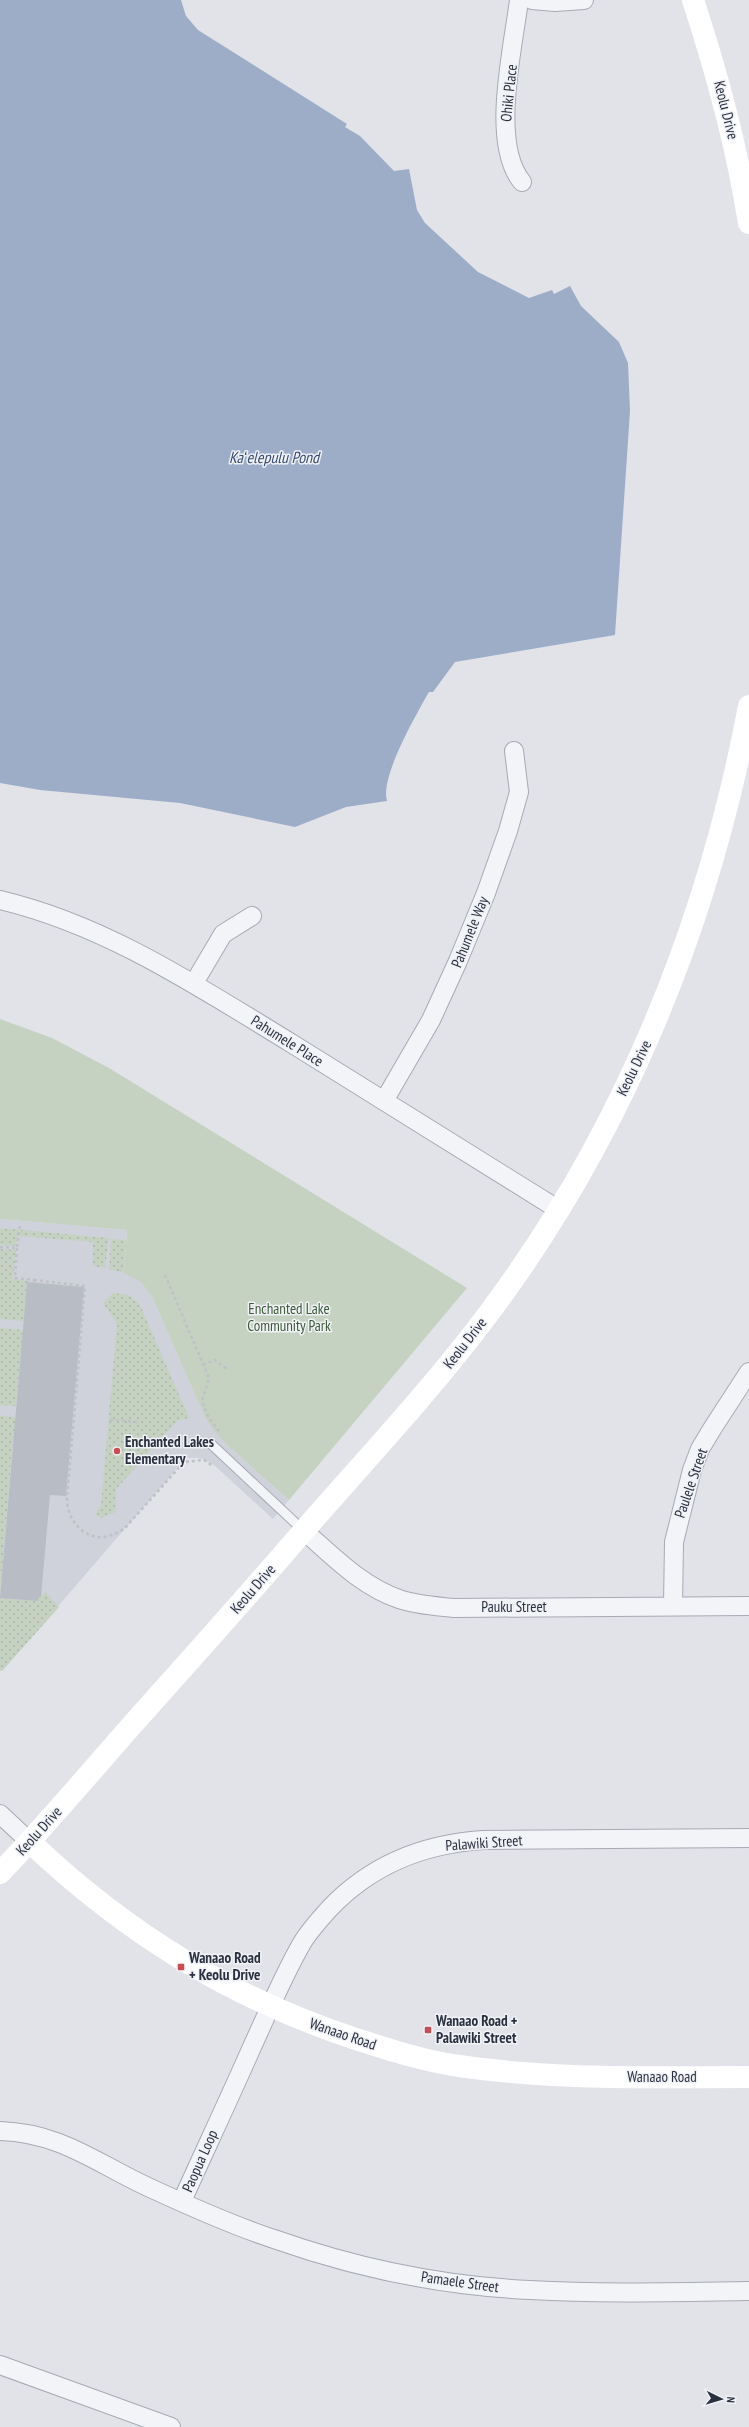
<svg xmlns="http://www.w3.org/2000/svg" width="749" height="2427" viewBox="0 0 749 2427" font-family="'PT Sans Narrow',sans-serif">
	<style>
		.built { fill: #cfd2db }
		.grass { fill: url(#grass-dots) }
		.park { fill: #c5d2c2 }
		.water { fill: #9eadc7 }
		.building { fill: #b8bcc5 }
		.lines { fill: none; stroke-linecap: round; stroke-linejoin: round }
		.lane-casing { stroke: #a6aab3; stroke-width: 11 }
		.street-casing { stroke: #a6aab3; stroke-width: 20 }
		.path { stroke: #bfc1c7; stroke-width: 2.5; stroke-dasharray: 3 3; stroke-linecap: butt }
		.lane { stroke: #f3f4f7; stroke-width: 9 }
		.street { stroke: #f3f4f7; stroke-width: 18 }
		.secondary { stroke: #fff; stroke-width: 22 }
		.poi-dot { fill: #c74d53; stroke: #f0f2f6; stroke-width: 1.5 }
		.labels { text-anchor: middle; stroke-width: 3; stroke-linejoin: round; paint-order: stroke }
		.street-label { font-size: 15px; fill: #2a303f; stroke: #f0f2f6 }
		.park-label { font-size: 15px; fill: #3b5a38; stroke: #f0f2f6 }
		.poi-label { font-size: 15px; font-weight: bold; fill: #2a303f; stroke: #f0f2f6; text-anchor: start }
		.water-label { font-size: 16px; font-style: italic; fill: #364b71; stroke: #f0f2f6 }
	</style>
	<defs>
		<pattern id="grass-dots" width="8" height="8" patternUnits="userSpaceOnUse"><rect width="8" height="8" fill="#c5d2c2"/><path d="M2 2h.1M6 6h.1" fill="none" stroke="#a9b5a8" stroke-width="1.8" stroke-linecap="round"/></pattern>
	</defs>
	<rect width="100%" height="100%" fill="#e1e3e9"/>
	<path class="built" d="M0,1219L127,1230L124,1272L141,1282L153,1299L204,1415L226,1444L289,1500L273,1519L213,1464L200,1458H186L2,1671L0,1670Z"/>
	<path class="grass" d="M0,1228L109,1238L105,1268L93,1266V1242L18,1236L16,1246L0,1245Z
		M111,1239L126,1240L124,1270L121,1272L109,1269Z
		M0,1249L16,1250L13,1279L27,1281L24,1321L0,1319Z
		M113,1293L129,1295L140,1305L189,1418L177,1421L116,1489V1512L101,1518L95,1514L101,1505L117,1324L103,1303Z
		M0,1328L23,1330L16,1406L0,1405Z
		M0,1416L61,1421L59,1442L13,1438L0,1594Z
		M45,1592L59,1607L2,1671L0,1670V1598L37,1601L38,1597H41Z"/>
	<path class="park" d="M0,1019L52,1038L109,1068L467,1288L289,1500L226,1444L212,1428L204,1415L153,1299L141,1282L124,1273L127,1230L0,1219Z"/>
	<path class="water" d="M0,0H181L186,16L198,30L347,124L345,127L360,136L394,171L409,169L417,210L425,223L478,272L529,298L552,290L554,294L570,286L581,306L619,342L628,363L630,411L615,635L455,662L433,692H429L426,697C414,719 380,778 387,801L346,807L295,827L180,803L40,790L0,783Z"/>
	<path class="building" d="M27,1282L84,1287L66,1496L50,1495L41,1597H38V1601L0,1598Z"/>
	<g class="lines">
		<defs>
			<path id="lane" d="M210,1443L304,1531"/>
			<path id="street" d="M519,0C513,49 490,143 522,182
				M532,0L555,2L584,0
				M0,900C106,925 199,987 291,1043C380,1099 470,1154 559,1210
				M194,983L223,934L252,916
				M384,1101L431,1020L458,961L486,893L508,831L519,792L514,751
				M304,1531C333,1556 361,1586 399,1599C416,1605 435,1606 454,1608L749,1606
				M673,1606L674,1542L692,1470L700,1449L712,1429L749,1372
				M0,1814L30,1842
				M0,2131C61,2133 96,2163 148,2187C189,2206 231,2225 274,2239C356,2268 444,2286 530,2290C603,2294 676,2292 749,2291
				M182,2201C205,2150 229,2099 252,2047C268,2012 283,1976 302,1943C309,1931 320,1919 330,1908C372,1864 423,1844 483,1840L749,1838
				M0,2365L171,2427"/>
		</defs>
		<use href="#lane" class="lane-casing"/>
		<use href="#street" class="street-casing"/>
		<path class="path" d="M0,1247L17,1248L20,1224
			M17,1248L15,1278L34,1280V1283
			M165,1275L209,1378L202,1401L208,1416L220,1433
			M34,1280L85,1286L67,1499C67,1518 82,1539 104,1537C112,1536 119,1532 125,1528L184,1462L204,1460L213,1466
			M203,1365L215,1360L227,1369
			M110,1420L140,1422"/>
		<use href="#lane" class="lane"/>
		<use href="#street" class="street"/>
		<path class="secondary" d="M693,0C717,73 737,147 749,223
			M30,1842C126,1933 231,1998 356,2039C390,2050 424,2061 459,2066C555,2080 652,2077 749,2077
			M0,1873C46,1825 88,1775 132,1725C184,1667 236,1609 287,1550C355,1471 427,1396 489,1313C623,1134 708,925 749,706"/>
	</g>
	<g class="poi-dot">
		<circle cx="117" cy="1451" r="4"/>
		<rect x="177" y="1963" width="8" height="8" rx="2"/>
		<rect x="424" y="2026" width="8" height="8" rx="2"/>
	</g>
	<g class="labels">
		<g class="street-label">
			<text transform="translate(509 93) rotate(-84)" y="5">Ohiki Place</text>
			<text transform="translate(726 110) rotate(76)" y="5">Keolu Drive</text>
			<text transform="translate(470 932) rotate(-68)" y="5">Pahumele Way</text>
			<text transform="translate(287 1041) rotate(32)" y="5">Pahumele Place</text>
			<text transform="translate(634 1068) rotate(-64)" y="5">Keolu Drive</text>
			<text transform="translate(465 1343) rotate(-52)" y="5">Keolu Drive</text>
			<text transform="translate(691 1483) rotate(-71)" y="5">Paulele Street</text>
			<text transform="translate(253 1589) rotate(-49)" y="5">Keolu Drive</text>
			<text x="514" y="1612">Pauku Street</text>
			<text transform="translate(39 1831) rotate(-48)" y="5">Keolu Drive</text>
			<text transform="translate(484 1843) rotate(-4)" y="5">Palawiki Street</text>
			<text transform="translate(343 2034) rotate(19)" y="5">Wanaao Road</text>
			<text x="662" y="2082">Wanaao Road</text>
			<text transform="translate(200 2161) rotate(-66)" y="5">Paopua Loop</text>
			<text transform="translate(460 2282) rotate(8)" y="5">Pamaele Street</text>
		</g>
		<g class="park-label">
			<text x="289" y="1314">Enchanted Lake<tspan x="289" dy="17">Community Park</tspan></text>
		</g>
		<g class="poi-label">
			<text x="125" y="1447">Enchanted Lakes<tspan x="125" dy="17">Elementary</tspan></text>
			<text x="189" y="1963">Wanaao Road<tspan x="189" dy="17">+ Keolu Drive</tspan></text>
			<text x="436" y="2026">Wanaao Road +<tspan x="436" dy="17">Palawiki Street</tspan></text>
		</g>
		<g class="water-label">
			<text x="274" y="463">Kaʻelepulu Pond</text>
		</g>
	</g>
	<g transform="translate(721 2399) rotate(95)" stroke="#f0f2f6" stroke-width="3" paint-order="stroke">
	<path d="M0-3L7 15L0 10L-7 15Z" fill="#2a303f"/>
	<text y="-6" font-size="11" font-weight="bold" text-anchor="middle" fill="#2a303f">N</text>
	</g>
</svg>
